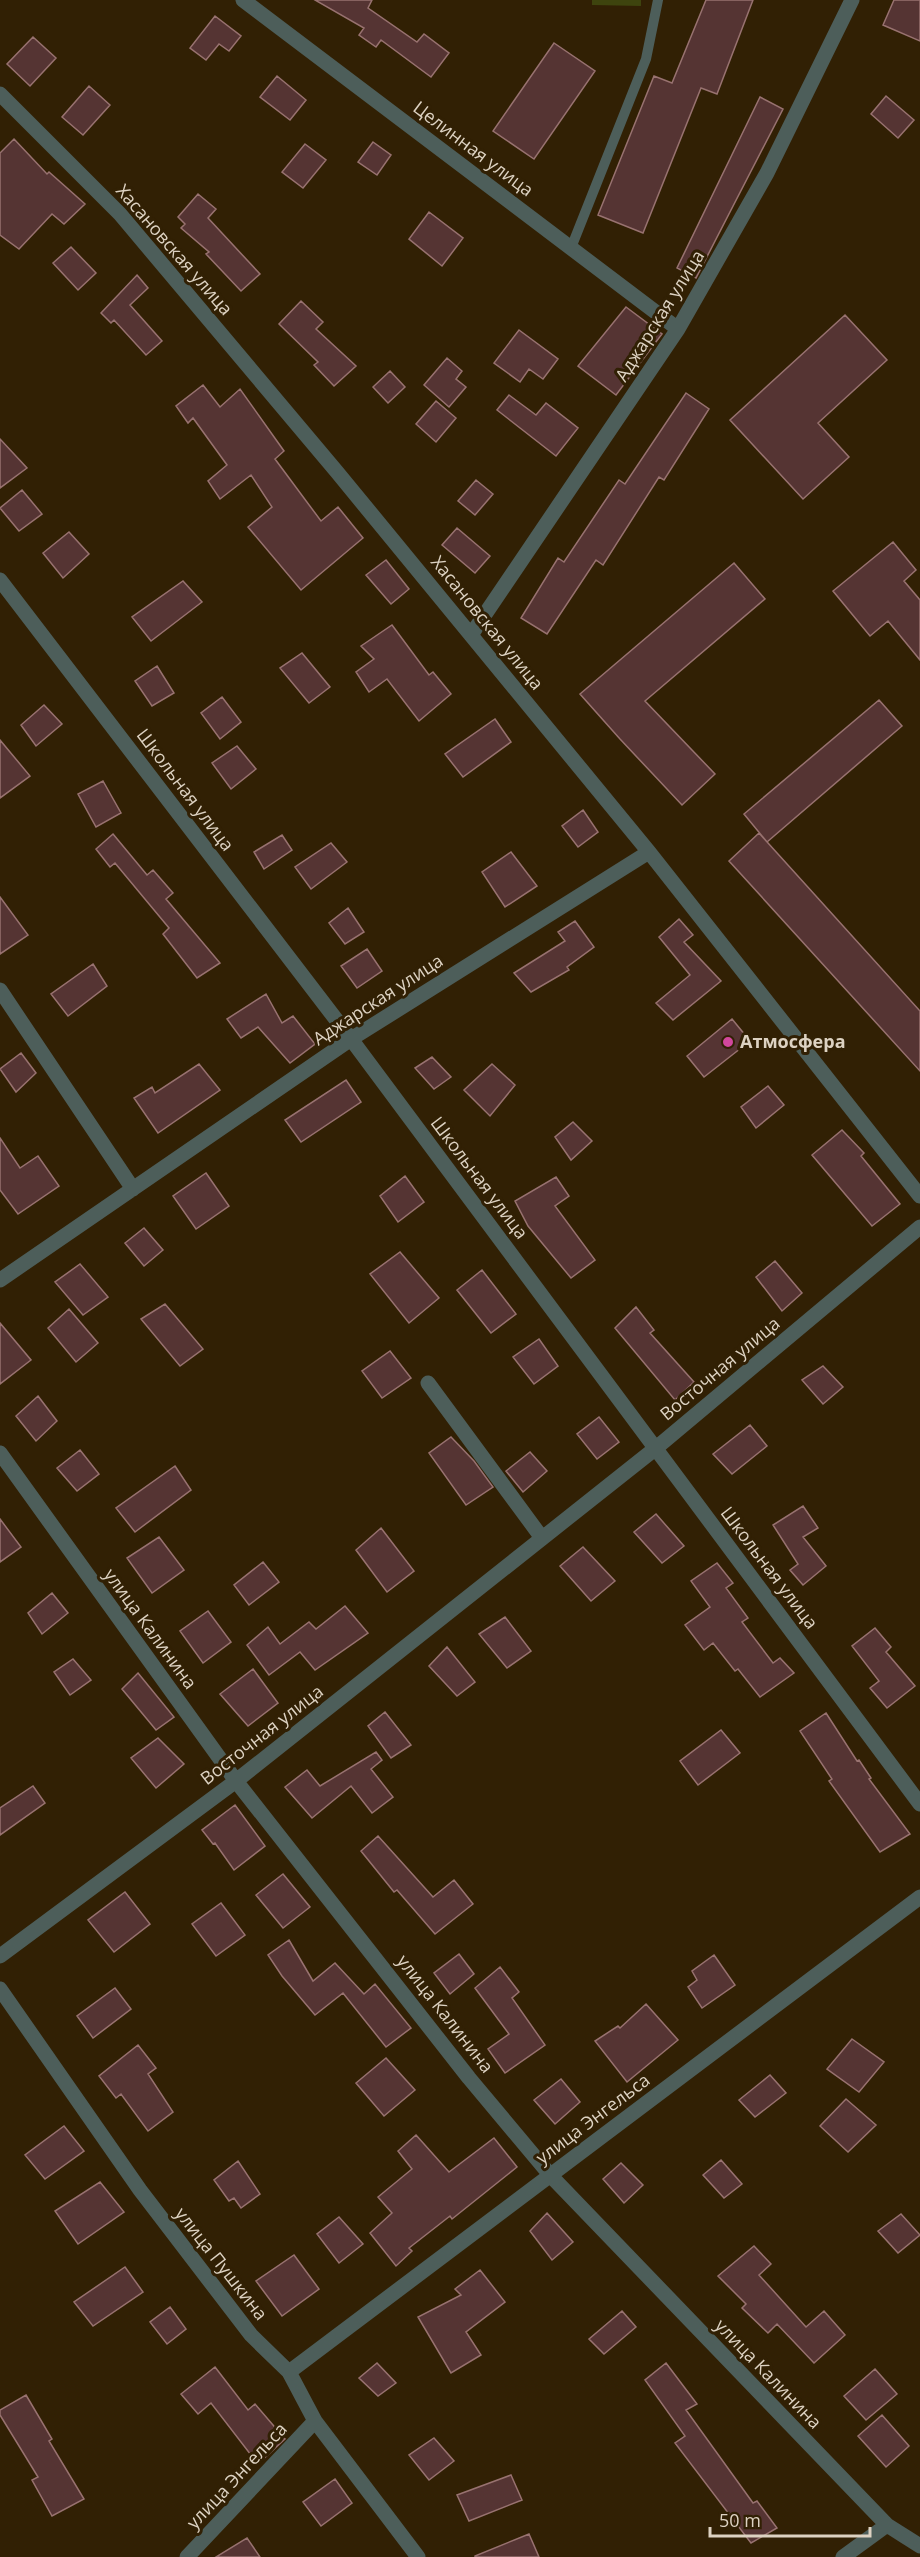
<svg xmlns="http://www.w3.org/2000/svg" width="920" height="2557" viewBox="0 0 920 2557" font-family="'Open Sans',sans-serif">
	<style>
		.green { fill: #3e440e }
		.building { fill: #553433; stroke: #987270; stroke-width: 1.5 }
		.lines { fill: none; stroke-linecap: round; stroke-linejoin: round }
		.service { stroke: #4d5e5a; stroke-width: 10 }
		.minor { stroke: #4d5e5a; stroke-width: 15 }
		.hotel-dot { fill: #d1479c; stroke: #312004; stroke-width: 2 }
		.labels { text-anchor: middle; stroke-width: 6; stroke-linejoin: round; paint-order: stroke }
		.street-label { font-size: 18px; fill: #ddd2c2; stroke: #312004 }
		.poi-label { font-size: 18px; font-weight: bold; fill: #ddd2c2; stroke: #312004; text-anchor: start }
	</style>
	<rect width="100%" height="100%" fill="#312004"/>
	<path class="green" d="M592,0H641V6L592,5Z"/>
	<path class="building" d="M315,0H372L368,8L417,42L424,34L449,53L431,77L381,40L376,47L359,35L364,28Z
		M706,0H753L717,94L701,88L643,233L598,215L654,76L672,83Z
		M894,0H920V41L883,25Z
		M215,16L241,36L229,51L219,44L206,60L190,48Z
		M33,37L56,58L30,86L7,64Z
		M554,43L595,71L534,159L493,131Z
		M277,76L306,100L290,120L260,97Z
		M89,86L110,105L83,135L62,117Z
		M886,96L914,120L898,138L871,114Z
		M760,97L783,109L696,278L677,268Z
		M14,139L47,174L49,172L85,204L64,224L52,214L19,249L0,235V153Z
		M373,142L391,155L377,175L358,162Z
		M305,144L326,160L303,188L282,172Z
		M198,194L216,209L208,218L260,274L241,291L206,254L209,252L181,228L185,224L178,217Z
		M429,212L463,238L442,266L409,239Z
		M71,247L96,273L78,290L53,263Z
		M137,275L148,288L130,305L162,341L146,355L114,320L111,323L101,313Z
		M301,301L323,322L316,329L356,366L334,386L314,365L318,362L279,324Z
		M626,307L662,334L616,395L578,366Z
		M845,315L887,360L818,423L849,457L803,499L730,420Z
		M519,330L558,359L543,379L529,369L520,382L494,363Z
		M447,358L462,371L456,379L466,387L449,407L424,385Z
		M390,371L405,387L388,403L373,387Z
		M203,385L220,407L240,389L284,451L275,459L321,521L338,507L363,538L301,590L248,527L272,507L251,475L220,499L208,481L227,465L193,418L188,423L176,406Z
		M686,393L709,409L664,480L659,477L603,565L596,560L547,634L521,618L558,558L564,562L619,480L625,484Z
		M509,395L536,415L546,403L578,428L556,456L497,410Z
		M436,401L456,418L436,442L416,424Z
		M0,439L27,468L0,488Z
		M476,480L493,494L475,515L458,501Z
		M22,490L42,514L19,531L0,508Z
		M457,528L490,556L475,573L442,545Z
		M69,532L89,554L63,578L43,553Z
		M893,542L916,570L904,581L920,600V660L888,621L870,636L833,591Z
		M386,560L409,589L391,604L366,575Z
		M734,563L765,599L645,701L715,774L682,805L620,739L580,694Z
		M183,581L202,602L151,641L132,617Z
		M392,625L429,675L433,672L451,694L419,721L387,679L369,692L356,672L374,659L361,646Z
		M302,653L330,687L309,703L280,668Z
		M157,666L174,693L152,706L135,681Z
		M222,697L241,722L220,739L201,713Z
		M879,700L902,726L767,842L744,814Z
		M44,705L62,724L36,746L21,725Z
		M495,719L511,742L463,777L445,754Z
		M0,740L30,776L0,798Z
		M237,746L256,769L231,789L212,763Z
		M103,781L121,813L96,827L78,794Z
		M583,810L598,832L578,847L562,826Z
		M759,833L920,1011V1071L729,861Z
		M113,834L147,875L153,870L173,893L166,899L220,963L197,978L163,934L169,928L115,863L110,867L96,849Z
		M282,835L292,850L264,869L254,852Z
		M331,843L347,862L311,889L295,867Z
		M511,852L537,886L505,907L482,872Z
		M0,897L28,935L0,954Z
		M348,908L364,932L345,944L329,923Z
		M679,919L693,935L684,942L721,981L673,1020L656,1003L690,975L659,937Z
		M575,921L594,947L567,967L569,970L531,992L514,973L565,941L558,932Z
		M367,949L382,971L357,988L341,966Z
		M93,964L107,986L68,1016L51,994Z
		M266,994L282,1023L293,1016L315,1044L290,1063L258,1027L241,1038L227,1019Z
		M732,1019L750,1041L704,1077L687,1056Z
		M21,1053L36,1073L16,1092L0,1069Z
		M432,1057L451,1077L434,1089L415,1068Z
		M199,1064L220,1090L158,1133L134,1098L152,1087L155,1093Z
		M492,1064L515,1085L490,1116L464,1090Z
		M346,1080L361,1102L301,1142L285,1120Z
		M768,1086L784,1105L756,1128L741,1107Z
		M573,1122L592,1141L571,1160L555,1137Z
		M842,1130L864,1153L861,1156L900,1204L872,1226L812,1155Z
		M0,1138L20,1168L38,1156L59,1186L18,1214L0,1190Z
		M206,1173L229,1206L196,1229L173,1196Z
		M405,1176L424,1202L398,1222L380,1196Z
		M556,1177L569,1196L555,1206L595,1260L571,1278L528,1226L515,1201Z
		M144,1228L163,1250L144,1266L125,1243Z
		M400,1252L439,1298L409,1323L370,1274Z
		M775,1261L802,1293L782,1311L756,1277Z
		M80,1264L108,1297L83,1315L55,1282Z
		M482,1270L516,1314L491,1333L457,1290Z
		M165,1304L203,1349L180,1366L141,1319Z
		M636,1307L654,1330L650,1333L694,1382L675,1400L615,1328Z
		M69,1309L98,1343L76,1362L48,1328Z
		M0,1323L31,1360L0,1384Z
		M539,1339L558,1366L534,1384L513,1357Z
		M390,1351L411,1378L382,1398L362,1371Z
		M823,1366L843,1387L823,1404L802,1380Z
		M38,1396L57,1421L36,1441L16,1416Z
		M599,1417L619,1442L597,1459L577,1434Z
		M750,1425L767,1446L732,1474L713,1454Z
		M451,1437L474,1461L493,1487L466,1505L429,1453Z
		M80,1450L99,1474L77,1491L57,1468Z
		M530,1452L547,1471L523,1492L506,1471Z
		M175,1466L191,1490L135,1532L116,1508Z
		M803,1506L818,1528L803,1537L826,1566L803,1585L790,1570L798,1564L773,1525Z
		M656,1514L684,1546L662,1563L634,1532Z
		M0,1519L21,1547L0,1562Z
		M381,1528L414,1571L387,1592L356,1550Z
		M159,1537L184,1570L152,1593L127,1558Z
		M583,1547L615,1581L591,1601L560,1566Z
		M263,1562L279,1582L249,1605L234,1585Z
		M717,1563L733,1583L726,1588L748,1618L742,1622L773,1663L780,1658L794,1673L760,1697L738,1669L735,1671L713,1643L704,1650L685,1625L710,1607L691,1581Z
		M52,1593L68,1613L42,1634L28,1613Z
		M345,1606L368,1633L315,1670L300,1652L269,1675L247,1645L268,1627L280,1644L309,1622L316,1629Z
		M208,1611L231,1642L203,1663L180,1631Z
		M505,1617L531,1651L507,1668L479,1634Z
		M875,1628L891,1647L886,1652L915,1686L887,1708L870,1688L879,1681L852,1646Z
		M447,1647L475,1682L457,1696L429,1666Z
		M73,1659L91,1680L70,1695L54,1672Z
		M253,1669L278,1703L248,1726L220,1694Z
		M138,1673L174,1717L156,1730L122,1689Z
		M385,1712L411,1745L391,1758L368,1726Z
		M826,1713L857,1761L859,1760L871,1778L869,1779L910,1834L880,1852L829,1781L832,1779L800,1731Z
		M721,1730L740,1753L698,1785L680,1761Z
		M158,1738L184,1764L156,1788L131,1758Z
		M376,1752L382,1760L371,1769L393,1797L372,1813L351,1786L312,1818L285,1787L307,1770L320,1786Z
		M33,1786L45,1803L0,1835V1808Z
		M235,1805L265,1846L234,1870L215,1843L213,1844L202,1830Z
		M378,1836L433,1897L454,1880L473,1904L435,1934L397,1890L394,1892L361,1851Z
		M283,1874L310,1907L283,1928L256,1895Z
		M125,1892L150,1924L114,1952L88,1920Z
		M221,1903L245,1935L216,1956L192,1924Z
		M289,1940L313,1981L335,1963L364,1994L375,1984L411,2028L386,2047L343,1993L315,2015L282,1976L268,1955Z
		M459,1954L474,1974L450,1994L434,1973Z
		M714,1955L735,1985L702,2008L688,1987L697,1980L692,1971Z
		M500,1967L519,1992L512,1998L545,2045L505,2073L488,2049L509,2034L475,1988Z
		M115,1988L131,2009L93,2038L77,2016Z
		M646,2004L678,2040L627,2082L595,2041L618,2026L620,2028Z
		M852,2039L884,2062L859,2092L827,2069Z
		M138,2045L156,2068L148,2074L173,2112L148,2131L121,2094L116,2098L99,2076Z
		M386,2058L415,2090L384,2116L356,2083Z
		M770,2075L786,2093L755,2117L739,2100Z
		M561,2079L580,2102L555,2124L534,2100Z
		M846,2099L876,2125L848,2152L820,2126Z
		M64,2126L84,2151L45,2179L25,2155Z
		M416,2135L449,2172L494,2138L517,2167L452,2219L450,2216L409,2248L412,2251L396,2266L370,2233L392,2213L378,2197L412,2169L398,2151Z
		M721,2160L742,2184L724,2198L703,2175Z
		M238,2161L260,2194L241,2208L234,2198L229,2201L214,2180Z
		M621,2163L643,2185L624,2203L603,2179Z
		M100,2182L124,2212L78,2244L55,2211Z
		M547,2213L573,2242L552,2260L530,2231Z
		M901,2214L920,2235L898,2253L878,2231Z
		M339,2217L363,2244L339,2263L317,2234Z
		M754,2246L771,2264L759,2275L806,2327L824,2311L845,2335L814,2363L777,2324L768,2333L742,2308L746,2304L718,2276Z
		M294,2255L319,2289L282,2316L256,2281Z
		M125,2267L143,2292L93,2326L74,2302Z
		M480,2270L505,2302L466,2332L481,2355L451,2373L418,2317L461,2295L455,2289Z
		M170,2307L186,2329L167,2344L150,2322Z
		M622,2311L636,2327L604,2354L589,2339Z
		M377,2363L396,2383L378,2396L359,2378Z
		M666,2363L697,2404L686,2410L753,2503L757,2501L777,2528L751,2543L675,2443L685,2436L645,2380Z
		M215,2367L248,2410L255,2404L285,2439L258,2464L211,2403L198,2414L181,2394Z
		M875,2369L897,2394L866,2420L844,2396Z
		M26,2395L52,2439L49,2441L84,2499L52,2516L32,2480L38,2477L0,2415V2410Z
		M882,2415L909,2446L886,2467L858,2436Z
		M434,2438L454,2461L429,2480L409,2455Z
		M511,2475L522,2500L469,2521L457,2495Z
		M335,2479L352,2503L321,2526L303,2502Z
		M529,2534L539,2557H475V2556Z
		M247,2538L260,2557H216Z"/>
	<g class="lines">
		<path class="service" d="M571,248L646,59L658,0"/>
		<path class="minor" d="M243,0L678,329
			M0,94L120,214L337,472L649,852L920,1196
			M0,580L351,1039L920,1804
			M471,635L678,329L767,173L852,0
			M0,990L133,1189
			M0,1280L351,1039L649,852
			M428,1383L542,1538
			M0,1453L236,1781L469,2078L551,2176L887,2525L920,2546
			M0,1956L236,1781L656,1448L920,1227
			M0,1989L140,2190L251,2335L289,2372L315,2421L418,2557
			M289,2372L920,1897
			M187,2557L315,2421
			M843,2557L887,2525"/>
	</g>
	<circle class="hotel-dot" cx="728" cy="1042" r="6"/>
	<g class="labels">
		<g class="street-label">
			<text transform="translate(473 149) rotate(37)" y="6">Целинная улица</text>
			<text transform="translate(174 250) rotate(49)" y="6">Хасановская улица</text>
			<text transform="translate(660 316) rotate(-58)" y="6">Аджарская улица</text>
			<text transform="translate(487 623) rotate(51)" y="6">Хасановская улица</text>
			<text transform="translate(185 790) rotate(53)" y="6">Школьная улица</text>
			<text transform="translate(378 1000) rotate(-33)" y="6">Аджарская улица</text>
			<text transform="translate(479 1178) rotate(53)" y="6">Школьная улица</text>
			<text transform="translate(720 1369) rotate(-40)" y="6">Восточная улица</text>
			<text transform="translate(769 1568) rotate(53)" y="6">Школьная улица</text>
			<text transform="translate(150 1629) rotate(54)" y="6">улица Калинина</text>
			<text transform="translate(262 1735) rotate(-38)" y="6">Восточная улица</text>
			<text transform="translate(445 2014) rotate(52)" y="6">улица Калинина</text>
			<text transform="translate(593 2119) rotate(-37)" y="6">улица Энгельса</text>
			<text transform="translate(221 2264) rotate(52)" y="6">улица Пушкина</text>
			<text transform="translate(768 2374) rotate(46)" y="6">улица Калинина</text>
			<text transform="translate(237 2476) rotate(-47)" y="6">улица Энгельса</text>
		</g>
		<g class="poi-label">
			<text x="740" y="1048">Атмосфера</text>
		</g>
	</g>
	<path d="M710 2527v9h160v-9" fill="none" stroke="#ddd2c2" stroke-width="3"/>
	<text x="719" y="2527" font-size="18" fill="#ddd2c2" stroke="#312004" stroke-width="4.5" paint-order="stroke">50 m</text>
</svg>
